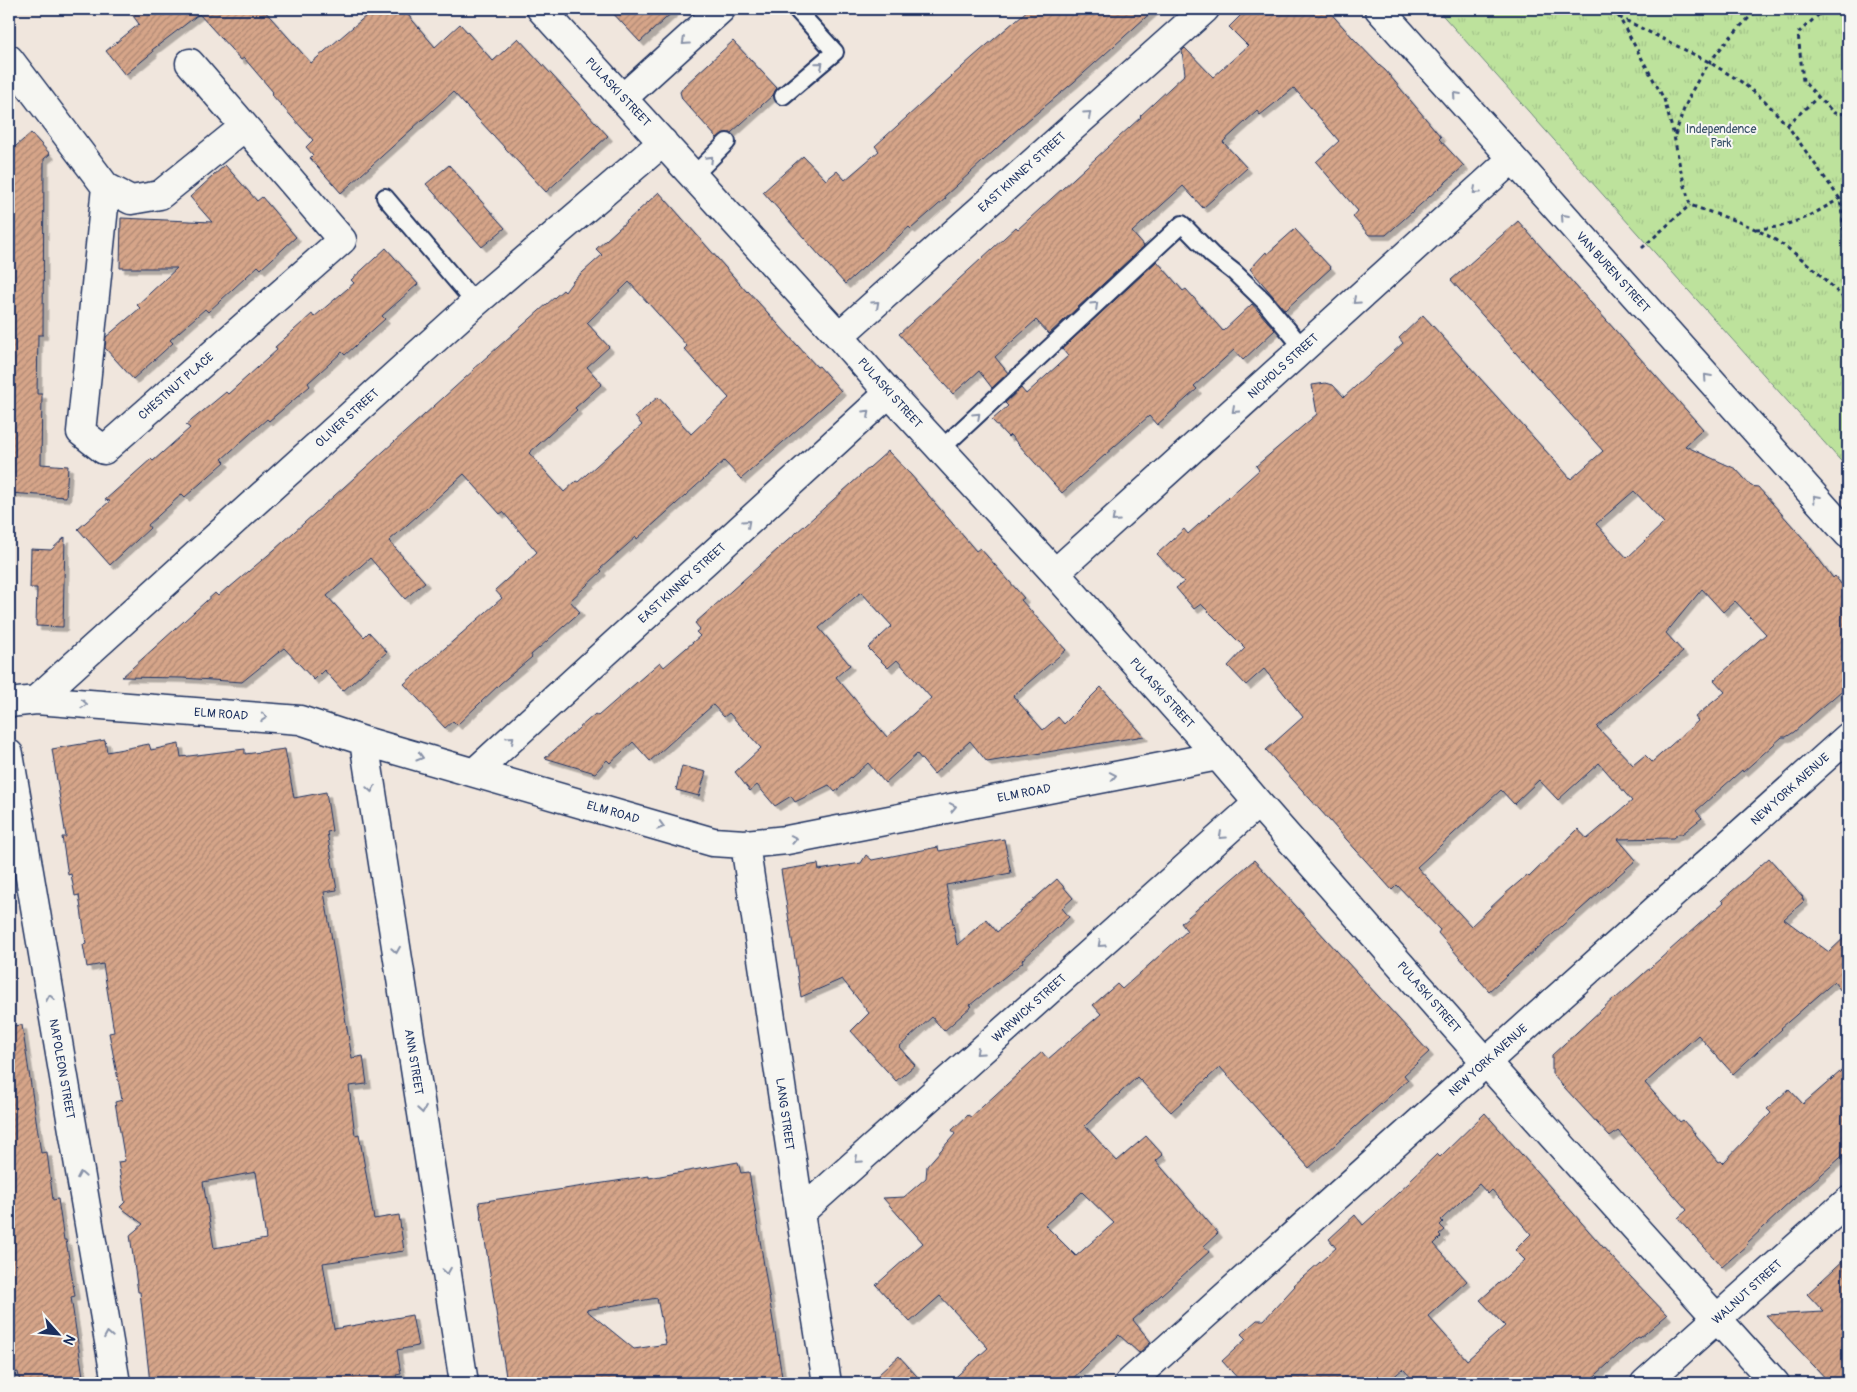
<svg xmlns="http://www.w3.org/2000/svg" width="1857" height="1392" viewBox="0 0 1857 1392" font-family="Pangolin,sans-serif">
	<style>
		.park { fill: url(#park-tufts); stroke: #6c887d }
		.building { fill: url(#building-hatch); stroke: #1b2f5e; fill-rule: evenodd; filter: url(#shadow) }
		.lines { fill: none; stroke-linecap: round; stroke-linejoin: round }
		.service-casing { stroke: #1b2f5e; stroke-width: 20 }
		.minor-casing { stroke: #1b2f5e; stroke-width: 31 }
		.tertiary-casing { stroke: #1b2f5e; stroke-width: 31 }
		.path { stroke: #1b2f5e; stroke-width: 3; stroke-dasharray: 4 4; stroke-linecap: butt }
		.service { stroke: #f6f6f2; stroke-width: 16 }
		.minor { stroke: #f6f6f2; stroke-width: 28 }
		.tertiary { stroke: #f6f6f2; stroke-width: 28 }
		.oneway { stroke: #8892a8 }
		.labels { text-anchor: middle; stroke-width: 4; stroke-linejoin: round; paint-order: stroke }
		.street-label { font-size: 12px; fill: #1b2f5e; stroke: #f6f6f2 }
		.park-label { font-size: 12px; fill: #3b536a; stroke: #f6f6f2 }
	</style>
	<defs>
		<pattern id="park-tufts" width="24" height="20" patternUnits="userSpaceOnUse" patternTransform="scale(1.25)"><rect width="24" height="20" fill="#bde29c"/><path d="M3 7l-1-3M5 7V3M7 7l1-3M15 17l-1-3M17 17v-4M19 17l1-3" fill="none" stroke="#a2c289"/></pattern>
		<pattern id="building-hatch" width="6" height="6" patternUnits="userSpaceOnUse" patternTransform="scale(1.25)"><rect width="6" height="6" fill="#d6a589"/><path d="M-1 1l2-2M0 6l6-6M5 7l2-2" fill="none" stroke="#ad8773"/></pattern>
		<filter id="shadow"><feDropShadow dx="4.5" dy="4.5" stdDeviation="0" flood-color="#0004"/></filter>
	</defs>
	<rect width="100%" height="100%" fill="#f0e6dd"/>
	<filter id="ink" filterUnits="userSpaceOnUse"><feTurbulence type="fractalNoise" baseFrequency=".02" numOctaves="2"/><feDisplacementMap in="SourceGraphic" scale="10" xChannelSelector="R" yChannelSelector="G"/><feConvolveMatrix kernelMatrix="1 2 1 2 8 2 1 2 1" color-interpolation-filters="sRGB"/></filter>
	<g filter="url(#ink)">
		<path class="park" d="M1437,9H1848V469Z"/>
		<path class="building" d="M128,9H263L311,63L374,9H403L435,47L460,24L493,61L518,38L608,136L546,192L453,92L341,193L310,158L313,155L306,147L313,140L271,94L273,92L244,58L241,60L199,14L152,50L153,52L125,75L106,51L139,24Z
			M609,9H676L640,42Z
			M1029,9H1155L1074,82L1020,127L945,196L946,198L911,229L909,227L845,284L763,192L803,156L826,180L837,171L845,180L879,151L875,146L973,57Z
			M1247,9H1327L1352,37L1380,66L1385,70L1441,137L1439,139L1464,166L1386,235H1369L1353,217L1358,211L1316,162L1339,141L1294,88L1260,115L1257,111L1223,142L1247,168L1203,208L1183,186L1132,232L1144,246L1049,334L1036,320L995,357L1008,373L992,388L979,371L953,394L899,334L1016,227L1018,229L1141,117L1140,116L1185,74L1182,51L1185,48L1213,77L1248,46L1229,27Z
			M733,41L777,88L773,95L731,133H724L717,138L682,99L680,92L684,86Z
			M31,133L50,154L44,159L43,335H38L37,394H42L41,464L68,466L66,497L9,493V152Z
			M225,165L257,201L262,197L296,237L261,269L258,266L208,312L205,309L170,340L173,343L133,379L105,348L106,337L140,308L137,305L177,268H120L121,218L212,222L190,197Z
			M449,165L505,228L482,247L426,184Z
			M659,192L747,292L748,291L817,367L819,366L841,391L741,479L724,461L637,539L636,537L600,569L602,571L570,601L580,612L531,655L532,657L501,683L457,725L453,721L445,728L404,684L502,598L495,590L537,552L503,512L500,514L464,474L389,541L425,582L405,599L370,558L327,596L364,637L369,632L387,652L343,691L324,670L314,680L284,648L242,682L182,678L122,677L215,593L218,596L228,587L229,588L274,550L474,370L473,369L563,290L565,292L573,281L602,255L596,249ZM629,282L687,346L684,349L729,398L691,434L658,397L635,417L642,425L578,482L576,481L564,492L529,453L577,410L575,408L602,384L587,367L609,347L587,323Z
			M1518,221L1703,429L1685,446L1736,469L1751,486L1758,487L1802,537L1833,578L1835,576L1848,593V685L1794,732L1786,737H1782L1743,772L1742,770L1696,811L1702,818L1682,834H1678L1673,838L1618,839L1636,860L1489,991L1438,933L1440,930L1397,885L1392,890L1266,750L1303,717L1264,669L1246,685L1228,666L1245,648L1201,604L1194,609L1176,588L1184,582L1157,554L1184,529L1188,534L1259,470L1256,466L1317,414L1312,385L1326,383L1333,385L1344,397L1403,343L1399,338L1423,315L1571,479L1603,451L1451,280ZM1634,491L1664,523L1627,558L1596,524ZM1702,589L1723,612L1735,601L1766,634L1714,680L1725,692L1695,717L1698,721L1652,762L1645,755L1633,765L1597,727L1683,652L1666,633ZM1599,763L1632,801L1587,839L1578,829L1529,877L1527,875L1505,894L1471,926L1417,867L1501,790L1514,804L1539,780L1558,800Z
			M1295,229L1331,268L1285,310L1250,269L1266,252L1267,254Z
			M386,248L418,284L382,316L385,319L345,355L342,352L308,383L310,386L269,421L267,419L222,459L225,462L185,497L182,494L148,525L150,528L110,565L78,529L110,501L105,500L151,459L153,461L190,428L186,425L226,392L228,394L277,350L275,347L312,314L314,317L354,283L351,280Z
			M1157,261L1183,291L1186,289L1223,331L1252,304L1275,330L1243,360L1234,350L1194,386L1197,389L1157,425L1149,416L1062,493L1010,435L1008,437L992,420L1008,406L1005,403L1021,388L1026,394L1068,356L1062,349Z
			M888,451L911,475L976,551L980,548L1024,598L1021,600L1066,650L1013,696L1043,730L1058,717L1064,724L1101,687L1144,736L987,762L970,741L934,774L917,754L885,783L868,763L835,792L829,785L795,802L791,796L775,806L757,785L750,791L735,772L761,748L729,713L724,717L713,705L650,761L633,742L610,763L607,760L595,773L545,758L595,714L598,716L660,662L664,667L700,636L696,632L700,629L695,623ZM861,592L892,626L868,648L888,668L897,660L931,698L887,737L836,677L850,665L819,628Z
			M65,537L63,627L36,626L37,588H30L31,549L51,550Z
			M105,740L107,752L149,744L151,750L179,744L181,757L245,749V754L285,749L294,798L326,792L332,831L327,832L337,890L324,892L352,1058L363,1056L367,1084L349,1086L355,1135L359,1134L374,1219L399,1215L404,1251L323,1263L334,1329L412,1315L418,1346L397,1350L401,1374L396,1375L398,1383H150L140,1292H138L130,1235L143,1224L120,1207L125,1202L118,1162L125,1161L115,1102L122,1100L109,1033L114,1032L103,964L87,967L83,945L86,944L79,895L75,896L71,874L68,875L62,837H66L52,749ZM256,1172L266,1239L214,1248L203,1182Z
			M682,766L706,772L699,796L676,790Z
			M1004,839L1011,873L946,885L957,945L986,919L997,932L1057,879L1073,898L1062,908L1069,917L1022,960L1023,962L970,1005L972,1006L944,1031L932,1017L899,1047L915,1065L896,1081L851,1031L869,1013L842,979L801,997L781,870L818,864L819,870L861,863L866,855L872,860L938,847L939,851Z
			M1769,858L1803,897L1802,898L1804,901L1784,919L1829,952L1848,934V1000L1834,982L1781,1028L1782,1029L1733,1074L1698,1035L1645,1083L1680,1122L1683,1120L1719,1162L1721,1161L1723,1163L1771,1113L1767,1109L1789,1089L1803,1104L1848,1065V1151L1796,1197L1747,1243L1748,1244L1722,1267L1678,1218L1687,1210L1618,1131L1610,1137L1552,1074V1055L1614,998L1615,999L1724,902L1722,900Z
			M1254,860L1429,1052L1404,1075L1408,1080L1309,1168L1220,1067L1171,1112L1137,1077L1085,1126L1117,1161L1146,1136L1163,1155L1156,1161L1218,1233L1204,1246L1209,1252L1133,1320L1151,1342L1139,1353L1119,1335L1069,1382L1064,1376L1057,1383H949L988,1348L940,1296L910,1322L876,1285L923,1243L883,1198L904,1197L926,1178L927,1166L955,1134L952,1130L968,1115L971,1117L1042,1052L1048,1059L1101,1014L1093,1005L1117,984L1122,989L1187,931L1181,923ZM1082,1192L1114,1223L1076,1256L1045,1225Z
			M22,1025L41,1153L47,1152L53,1200L58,1199L64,1240H66L75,1296L71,1297L84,1383H20L18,1372L9,1374V1026Z
			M1485,1113L1610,1255L1667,1315L1640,1338L1638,1337L1587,1383H1416L1403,1369L1386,1383H1242L1222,1361L1246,1339L1241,1334L1257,1320H1264L1295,1286L1294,1285L1336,1248L1329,1239L1355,1215L1363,1225L1410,1182L1409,1181L1437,1154L1440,1157ZM1479,1184L1488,1194L1492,1190L1531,1234L1515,1250L1525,1260L1480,1300L1505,1326L1467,1360L1428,1316L1467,1281L1434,1244L1441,1237L1439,1235L1445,1230L1440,1225L1443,1222L1441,1220Z
			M738,1162L741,1173L749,1172L783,1383H507L479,1202L649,1176V1178ZM657,1298L666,1344L634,1349L586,1310Z
			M1848,1256V1377L1841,1383H1830L1766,1315L1824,1312L1807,1294Z
			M899,1356L923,1383H869Z"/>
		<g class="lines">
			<defs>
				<path id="service" d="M783,96L835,52L796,9
					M693,176L727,142
					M385,197L475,303
					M941,449L1182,224L1212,255L1234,272L1264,301L1303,348"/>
				<path id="minor" d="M541,9L839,336L889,393L1055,573L1218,756L1258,803L1486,1062L1775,1383
					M9,59L106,187L81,432L104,450L342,240L190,63
					M623,98L721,9
					M106,187L131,200L160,195L244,127
					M839,336L1205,9
					M1055,573L1512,159
					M36,700L475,303L663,142
					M9,703L36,700L300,720L364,741L713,842L745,844L787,840L1218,756
					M364,741L464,1383
					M9,754L116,1383
					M475,772L889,393
					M745,844L800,1213L827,1383
					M800,1213L1258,803
					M1129,1383L1848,737"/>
				<path id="tertiary" d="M1379,9L1848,534
					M1645,1383L1848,1201"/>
			</defs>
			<use href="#service" class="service-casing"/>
			<use href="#minor" class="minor-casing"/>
			<use href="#tertiary" class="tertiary-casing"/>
			<path class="path" d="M1612,9L1619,17L1664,99L1674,136L1680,167L1690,205C1711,213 1734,219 1755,229C1791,246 1821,274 1848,303
				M1825,9L1798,33L1803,81L1834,113L1848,114
				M1619,17L1709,62L1740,81L1765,101L1787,125L1840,199L1848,263
				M1787,125L1818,97
				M1675,135C1679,124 1682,113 1687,102C1702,66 1730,36 1758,9
				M1756,229L1779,227L1808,217L1848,194
				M1642,248L1690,205"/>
			<use href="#service" class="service"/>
			<use href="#minor" class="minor"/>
			<use href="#tertiary" class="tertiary"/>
		</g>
		<defs><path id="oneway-chevron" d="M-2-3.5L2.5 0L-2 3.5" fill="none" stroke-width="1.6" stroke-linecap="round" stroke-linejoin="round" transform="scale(1.25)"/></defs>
		<g class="oneway">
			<use href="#oneway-chevron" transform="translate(685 42) rotate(138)"/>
			<use href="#oneway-chevron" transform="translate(820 65) rotate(-40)"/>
			<use href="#oneway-chevron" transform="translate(1456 95) rotate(-132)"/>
			<use href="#oneway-chevron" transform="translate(1088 114) rotate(-42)"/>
			<use href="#oneway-chevron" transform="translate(710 159) rotate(-45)"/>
			<use href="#oneway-chevron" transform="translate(1476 191) rotate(138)"/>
			<use href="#oneway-chevron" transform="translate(1564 217) rotate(-132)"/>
			<use href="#oneway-chevron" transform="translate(1356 301) rotate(138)"/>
			<use href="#oneway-chevron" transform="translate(876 304) rotate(-42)"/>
			<use href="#oneway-chevron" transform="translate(1095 305) rotate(-43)"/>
			<use href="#oneway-chevron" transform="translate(1707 377) rotate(-132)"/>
			<use href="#oneway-chevron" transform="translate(1235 410) rotate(138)"/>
			<use href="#oneway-chevron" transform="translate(867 413) rotate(-43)"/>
			<use href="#oneway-chevron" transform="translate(977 416) rotate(-43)"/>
			<use href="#oneway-chevron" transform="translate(1816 498) rotate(-132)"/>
			<use href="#oneway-chevron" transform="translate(1115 519) rotate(138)"/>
			<use href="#oneway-chevron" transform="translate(747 523) rotate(-42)"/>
			<use href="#oneway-chevron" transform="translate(84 704) rotate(4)"/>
			<use href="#oneway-chevron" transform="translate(264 717) rotate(4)"/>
			<use href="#oneway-chevron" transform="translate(511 739) rotate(-42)"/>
			<use href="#oneway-chevron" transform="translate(420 757) rotate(16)"/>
			<use href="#oneway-chevron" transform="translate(1113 776) rotate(-11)"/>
			<use href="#oneway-chevron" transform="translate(371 789) rotate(81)"/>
			<use href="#oneway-chevron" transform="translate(953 807) rotate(-11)"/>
			<use href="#oneway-chevron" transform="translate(661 826) rotate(16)"/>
			<use href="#oneway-chevron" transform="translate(1222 836) rotate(138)"/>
			<use href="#oneway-chevron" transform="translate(794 839) rotate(-11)"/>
			<use href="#oneway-chevron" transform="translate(1101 944) rotate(138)"/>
			<use href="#oneway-chevron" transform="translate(396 950) rotate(81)"/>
			<use href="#oneway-chevron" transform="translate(50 998) rotate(-100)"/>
			<use href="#oneway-chevron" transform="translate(979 1052) rotate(138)"/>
			<use href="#oneway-chevron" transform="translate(422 1110) rotate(81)"/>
			<use href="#oneway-chevron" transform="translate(858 1160) rotate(138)"/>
			<use href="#oneway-chevron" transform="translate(81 1175) rotate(-100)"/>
			<use href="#oneway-chevron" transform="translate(447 1271) rotate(81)"/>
			<use href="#oneway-chevron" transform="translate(108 1335) rotate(-100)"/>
		</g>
	</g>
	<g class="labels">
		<g class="street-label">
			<text transform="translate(618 92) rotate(47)" y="4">PULASKI STREET</text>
			<text transform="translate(1022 172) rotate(-42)" y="4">EAST KINNEY STREET</text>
			<text transform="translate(1613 272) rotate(48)" y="4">VAN BUREN STREET</text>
			<text transform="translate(1283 366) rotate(-42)" y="4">NICHOLS STREET</text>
			<text transform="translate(176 386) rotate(-41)" y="4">CHESTNUT PLACE</text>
			<text transform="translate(890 393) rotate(48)" y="4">PULASKI STREET</text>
			<text transform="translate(347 418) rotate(-42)" y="4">OLIVER STREET</text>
			<text transform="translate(682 583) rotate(-42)" y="4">EAST KINNEY STREET</text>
			<text transform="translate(1162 693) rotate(48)" y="4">PULASKI STREET</text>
			<text transform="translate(221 714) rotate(4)" y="4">ELM ROAD</text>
			<text transform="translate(1790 789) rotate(-42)" y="4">NEW YORK AVENUE</text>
			<text transform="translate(1024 793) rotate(-11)" y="4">ELM ROAD</text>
			<text transform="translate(613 812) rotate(16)" y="4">ELM ROAD</text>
			<text transform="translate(1429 997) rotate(49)" y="4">PULASKI STREET</text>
			<text transform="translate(1029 1008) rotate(-42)" y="4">WARWICK STREET</text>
			<text transform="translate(1488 1060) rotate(-42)" y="4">NEW YORK AVENUE</text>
			<text transform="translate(414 1062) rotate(81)" y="4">ANN STREET</text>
			<text transform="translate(62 1069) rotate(80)" y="4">NAPOLEON STREET</text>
			<text transform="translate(785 1114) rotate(82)" y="4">LANG STREET</text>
			<text transform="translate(1747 1292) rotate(-42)" y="4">WALNUT STREET</text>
		</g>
		<g class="park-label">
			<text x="1721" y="133">Independence<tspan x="1721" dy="14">Park</tspan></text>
		</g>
	</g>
	<rect width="1857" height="1392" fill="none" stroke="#f6f6f2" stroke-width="30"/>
	<rect x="15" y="15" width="1827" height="1362" fill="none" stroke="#1b2f5e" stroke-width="2" filter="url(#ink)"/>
	<g transform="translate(58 1334) rotate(117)" stroke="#f6f6f2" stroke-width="4" paint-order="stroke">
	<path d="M0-4L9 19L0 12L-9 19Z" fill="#1b2f5e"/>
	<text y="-8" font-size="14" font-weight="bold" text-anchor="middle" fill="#1b2f5e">N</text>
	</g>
</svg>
